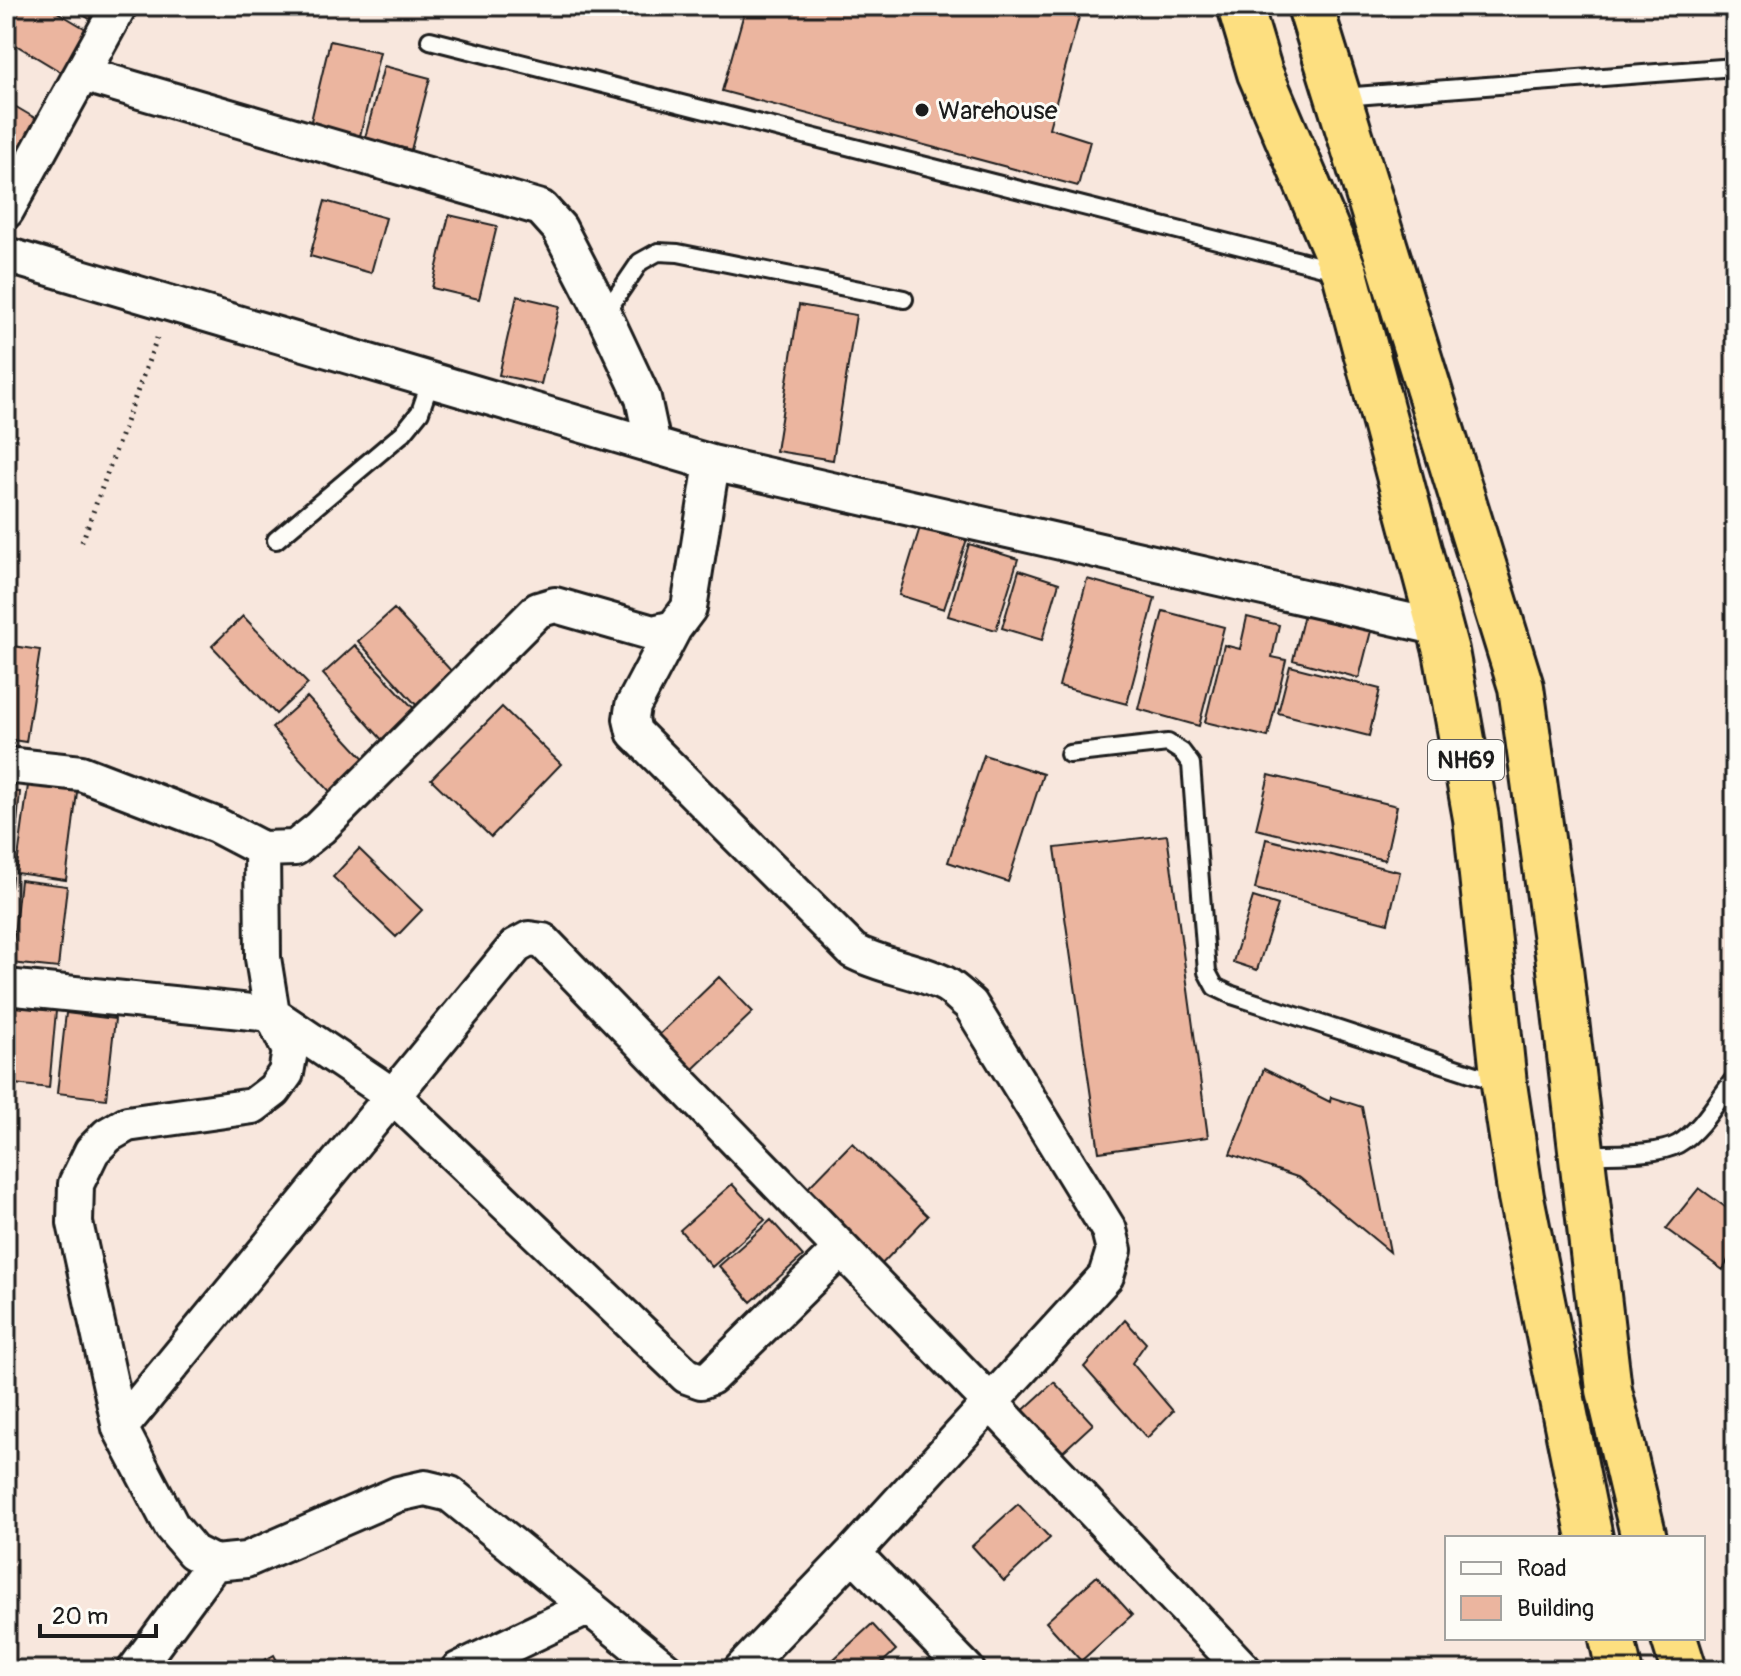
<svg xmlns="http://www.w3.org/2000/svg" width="1741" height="1676" viewBox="0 0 1741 1676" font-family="Pangolin,sans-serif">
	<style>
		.building { fill: #ebb59f; stroke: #1c1c1c; stroke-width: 2 }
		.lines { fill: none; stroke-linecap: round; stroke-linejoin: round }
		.service-casing { stroke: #1c1c1c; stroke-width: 22 }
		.minor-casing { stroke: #1c1c1c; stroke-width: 40 }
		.trunk-casing { stroke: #1c1c1c; stroke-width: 50 }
		.path { stroke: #1c1c1c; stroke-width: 5; stroke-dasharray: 2 6; stroke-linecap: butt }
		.service { stroke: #fdfcf7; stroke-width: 16 }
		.minor { stroke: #fdfcf7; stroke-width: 34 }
		.trunk { stroke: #fddf80; stroke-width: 44 }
		.poi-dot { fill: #1c1c1c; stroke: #fdfcf7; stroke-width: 3 }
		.labels { text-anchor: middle; stroke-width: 6; stroke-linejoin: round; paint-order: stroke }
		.shield { fill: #fdfcf7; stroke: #605f5e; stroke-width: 2 }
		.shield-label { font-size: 24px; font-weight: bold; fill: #1c1c1c }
		.poi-label { font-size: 26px; fill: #1c1c1c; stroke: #fdfcf7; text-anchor: start }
	</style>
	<rect width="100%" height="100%" fill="#f8e7dd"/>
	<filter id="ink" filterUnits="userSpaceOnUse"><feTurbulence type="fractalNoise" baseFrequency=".0125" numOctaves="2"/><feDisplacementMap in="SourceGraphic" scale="16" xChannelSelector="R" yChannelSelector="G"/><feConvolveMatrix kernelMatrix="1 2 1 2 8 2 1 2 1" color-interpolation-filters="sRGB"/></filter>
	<g filter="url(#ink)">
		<path class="building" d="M6,6H47L96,35L71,78L6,39Z
			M68,6H104L95,22Z
			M746,6H1082L1049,128L1090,141L1078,186L722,91Z
			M330,41L380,52L360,136L310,125Z
			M384,66L430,78L411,150L365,138Z
			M6,101L45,124L16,173L6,167Z
			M325,201L386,218L371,273L310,256Z
			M449,215L497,226L479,299L432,288Z
			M517,296L560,306L541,384L499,375Z
			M799,305L856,315L833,460L776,451Z
			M921,524L967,539L944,609L899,595Z
			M969,544L1018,559L996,630L948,616Z
			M1019,570L1059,583L1042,640L1002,628Z
			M1087,579L1155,598L1127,704L1059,686Z
			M394,609L454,674L418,707L358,641Z
			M1305,610L1372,627L1359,678L1293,660Z
			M1163,611L1224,627L1199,726L1138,709Z
			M243,616L308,684L276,714L212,646Z
			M1247,617L1279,625L1272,657L1286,660L1268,737L1205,722L1224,645L1240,649Z
			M6,645L40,650L26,742L6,739Z
			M355,645L417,712L384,742L323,674Z
			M1290,666L1380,689L1369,736L1278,713Z
			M307,697L370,765L335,797L272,728Z
			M502,707L561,764L491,837L431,779Z
			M984,755L1043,774L1008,882L948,862Z
			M1269,775L1397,806L1385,860L1256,829Z
			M29,778L78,784L66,880L16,873Z
			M6,791L20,792L11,887L6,886Z
			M1167,835L1208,1137L1099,1152L1055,848Z
			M1266,839L1400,872L1388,923L1255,889Z
			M359,849L422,910L396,937L333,877Z
			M20,880L67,886L58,968L11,963Z
			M1253,897L1278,905L1257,970L1233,962Z
			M719,977L753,1012L692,1070L659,1035Z
			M12,1006L56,1011L49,1088L6,1083Z
			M66,1013L115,1019L106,1099L57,1093Z
			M1264,1069L1330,1102L1331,1097L1362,1107L1390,1252L1300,1178L1230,1154Z
			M852,1143L928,1216L875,1271L799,1197Z
			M732,1184L765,1220L712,1267L680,1230Z
			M1699,1188L1735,1214V1246L1723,1270L1666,1229Z
			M771,1220L803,1256L751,1302L719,1266Z
			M1125,1320L1146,1343L1132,1363L1173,1411L1147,1438L1084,1367Z
			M1054,1382L1093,1424L1056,1458L1017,1416Z
			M1018,1504L1050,1538L1004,1581L972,1546Z
			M1097,1576L1132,1615L1081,1661L1046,1622Z
			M872,1624L896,1650L874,1670H822Z
			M274,1655L282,1670H246Z
			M1528,1659L1532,1670H1503Z"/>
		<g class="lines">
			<defs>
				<path id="service" d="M430,40L1339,271
					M1342,97L1735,67
					M604,315L640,262L658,252L678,253L904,299
					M276,540L403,433L420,412L431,380
					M1069,754L1168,743L1182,752L1191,764L1207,972L1215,987L1232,995L1501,1083
					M1584,1155C1609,1153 1657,1156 1678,1144C1702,1130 1718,1099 1735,1078"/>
				<path id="minor" d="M82,74L541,208L559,228L604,315L643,398L653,445
					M6,211L119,6
					M6,255L712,463L1440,628
					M674,628L633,706L631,719L634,732L853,951C883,967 915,969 945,984C954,989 962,998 970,1004L1109,1230L1114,1250L1106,1276L853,1553L741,1670
					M6,765L81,773L216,825L262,849L295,848L320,828L538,610L555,605L653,633L674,628L689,608L712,463
					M262,849L263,958L272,1014L290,1051L286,1073L274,1090L253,1106L127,1124L108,1135L92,1151L76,1184L75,1223L120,1428L172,1527L193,1552L214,1563L246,1560L398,1494L425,1488L450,1494L666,1670
					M6,987L272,1014L392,1095L687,1376L701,1381L711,1377L841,1249
					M120,1428L516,946L529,939L543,941L990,1402L1244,1670
					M853,1553L967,1670
					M135,1670L214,1563
					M458,1670L589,1607"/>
				<path id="trunk" d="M1240,6L1260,73L1345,273L1446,651L1476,818L1504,1084L1521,1197L1590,1538
					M1310,6L1521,687L1560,969L1609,1390L1644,1538
					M1612,1638L1619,1670
					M1674,1638L1684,1670"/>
			</defs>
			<use href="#service" class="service-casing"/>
			<use href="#minor" class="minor-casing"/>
			<use href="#trunk" class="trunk-casing"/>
			<path class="path" d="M82,542L157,338"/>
			<use href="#service" class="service"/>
			<use href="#minor" class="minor"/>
			<use href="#trunk" class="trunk"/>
		</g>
	</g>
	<circle class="poi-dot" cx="922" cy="110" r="8"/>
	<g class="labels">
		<rect class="shield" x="1428" y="740" width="76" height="40" rx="6"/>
		<g class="shield-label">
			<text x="1466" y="768">NH69</text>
		</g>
		<g class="poi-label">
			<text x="938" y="119">Warehouse</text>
		</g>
	</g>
	<rect width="1741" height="1676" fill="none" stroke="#fdfcf7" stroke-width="32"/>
	<rect x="16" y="16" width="1709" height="1644" fill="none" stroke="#1c1c1c" stroke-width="3" filter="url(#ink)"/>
	<rect x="1445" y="1536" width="260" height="104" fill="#fdfcf7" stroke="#a3a29f" stroke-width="2"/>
	<rect x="1461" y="1562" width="40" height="12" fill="#fdfcf7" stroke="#a3a29f" stroke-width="2"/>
	<text x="1517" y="1576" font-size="24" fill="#1c1c1c">Road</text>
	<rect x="1461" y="1596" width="40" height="24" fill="#ebb59f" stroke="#a3a29f" stroke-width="2"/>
	<text x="1517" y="1616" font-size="24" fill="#1c1c1c">Building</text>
	<path d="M40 1624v12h116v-12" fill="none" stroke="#1c1c1c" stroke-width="4"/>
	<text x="52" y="1624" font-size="24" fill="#1c1c1c" stroke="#fdfcf7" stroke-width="6" paint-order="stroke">20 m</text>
</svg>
